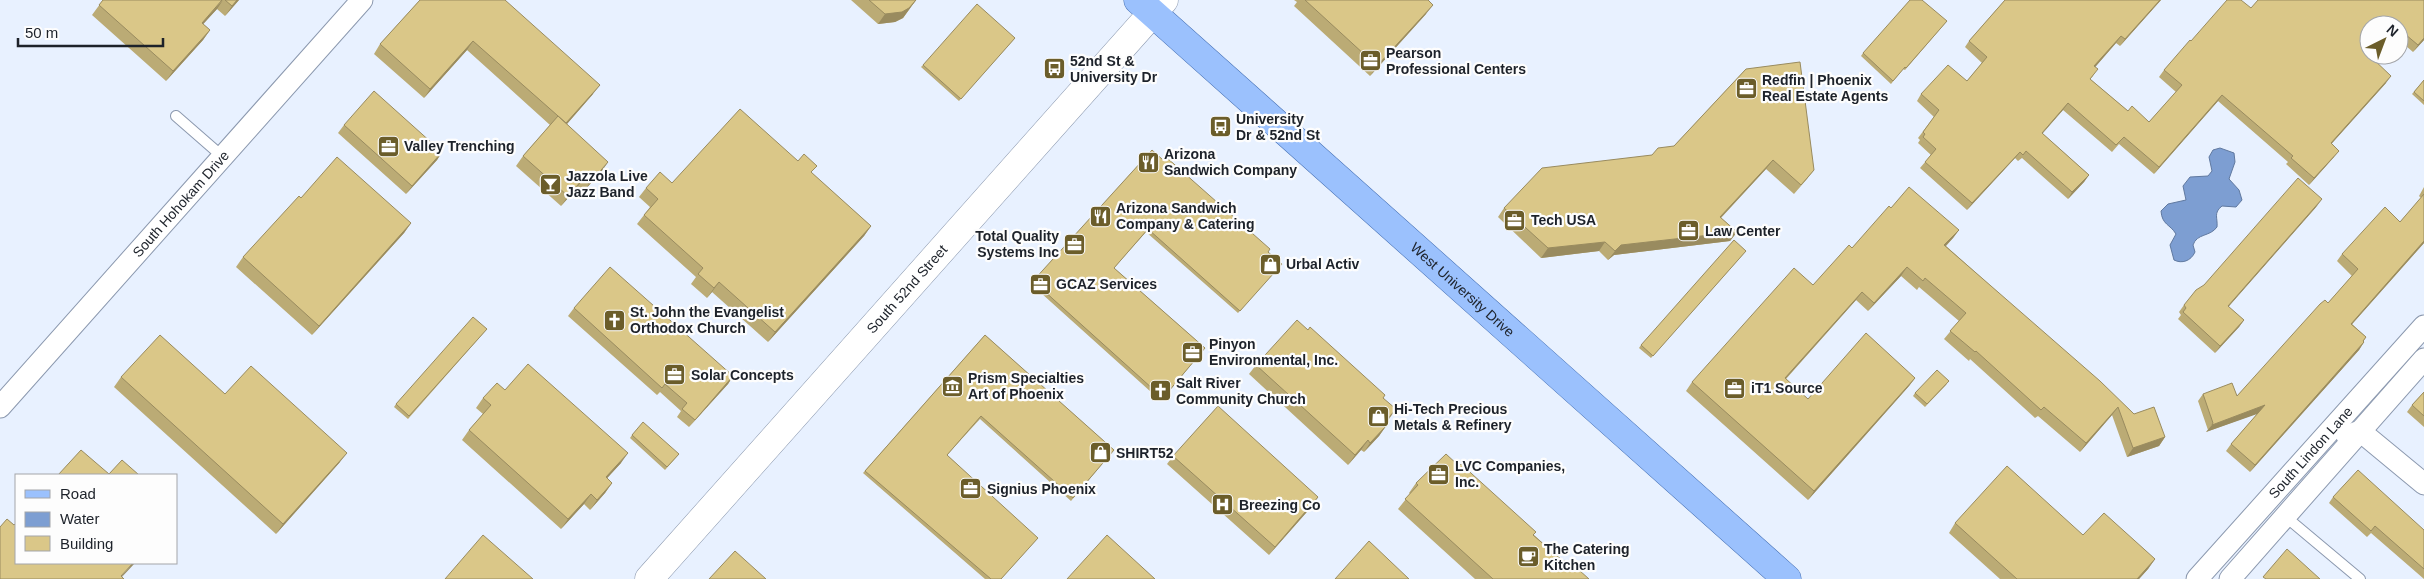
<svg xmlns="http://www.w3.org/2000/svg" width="2424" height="579" viewBox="0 0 2424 579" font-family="Arial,sans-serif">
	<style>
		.water { fill: #7d9ed2; stroke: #6079a0 }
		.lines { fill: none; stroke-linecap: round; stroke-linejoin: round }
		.service-casing { stroke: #8c99af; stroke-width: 12 }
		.minor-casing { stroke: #8c99af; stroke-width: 23 }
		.secondary-casing { stroke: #8c99af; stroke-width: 29 }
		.primary-casing { stroke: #436eb2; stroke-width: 29 }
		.service { stroke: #fff; stroke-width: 10 }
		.minor { stroke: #fff; stroke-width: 21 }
		.secondary { stroke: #fff; stroke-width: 28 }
		.primary { stroke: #9bc1fd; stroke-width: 28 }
		.wall { fill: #bbab75 }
		.shaded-wall { fill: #998b5f }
		.building { fill: #dac788; stroke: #998b5f }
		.labels { text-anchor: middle; stroke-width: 4.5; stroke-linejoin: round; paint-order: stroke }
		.poi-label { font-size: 14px; font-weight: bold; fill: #1d222a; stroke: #fdfdfd; text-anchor: start }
		.street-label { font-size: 14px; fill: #1d222a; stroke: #fdfdfd }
	</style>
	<rect width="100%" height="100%" fill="#e8f1ff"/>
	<path class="water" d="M2220,148L2234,153L2235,162L2229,179L2239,190L2242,200L2236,207L2222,206C2213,213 2218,218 2217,227C2210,237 2197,233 2193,245L2195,252C2191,261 2182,264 2174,260L2170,245L2176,234C2170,224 2162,225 2161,211L2168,204L2186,200L2183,186L2190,177L2208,176L2212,171L2209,157L2213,150Z"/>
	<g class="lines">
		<defs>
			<path id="service" d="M176,116L223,157
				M2286,517L2360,579"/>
			<g id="minor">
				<path id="s1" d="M0,407L362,0"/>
				<path d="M2347,436L2360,431L2424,484"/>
				<path id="s2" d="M2197,579L2424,326"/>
				<path d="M2230,579L2424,359"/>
			</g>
			<g id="secondary">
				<path id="s3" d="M649,579L1164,0"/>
			</g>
			<g id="primary">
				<path id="s4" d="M1138,0L1787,579"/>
			</g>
		</defs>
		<use href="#service" class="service-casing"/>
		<use href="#minor" class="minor-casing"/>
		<use href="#secondary" class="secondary-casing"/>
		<use href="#primary" class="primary-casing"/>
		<use href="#service" class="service"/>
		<use href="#minor" class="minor"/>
		<use href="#secondary" class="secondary"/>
		<use href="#primary" class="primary"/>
	</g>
	<path class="wall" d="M103,0H239L225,16L217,9L203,24L210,30L203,40L166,81L92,15Z
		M420,0L593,94L567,124L602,171L582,193L576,189L561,206L516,166L523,156L550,125L467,50L424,98L374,54L380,44Z
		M851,0H916L903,18L895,22L878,24Z
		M1294,0H1428L1426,14L1370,76L1294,6L1297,2Z
		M2005,0H2161L2120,46L2116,43L2095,67L2093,76L2090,79L2128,111L2149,122L2176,92L2159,77L2164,70L2191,41L2251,8L2424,0V40L2413,52L2399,40V25L2372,58L2386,83L2331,144L2334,157L2309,185L2286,164L2288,162L2218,101L2154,174L2119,144L2112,152L2063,110L2042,133L2089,175L2084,182L2068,199L2022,158L2018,161L2015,158L1967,210L1920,168L1931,155L1918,143L1920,140L1918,138L1934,117L1917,101L1921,94L1967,81L1982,63L1965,47L1969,41Z
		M1947,21L1905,70L1903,69L1891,84L1861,56L1863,53Z
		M1015,38L959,101L921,67L923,65Z
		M1746,69L1814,170L1807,179L1794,194L1766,169L1721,218L1737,232L1730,241L1614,255L1608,260L1599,251L1541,258L1498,217L1504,208L1652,155L1674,146Z
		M2424,80V105L2412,94Z
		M344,125L442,152L437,160L406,194L338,133Z
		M1152,150L1280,266L1238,313L1146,232L1114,268L1205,348L1161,401L1031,284Z
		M798,161L871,226L864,236L768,342L712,292L707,298L691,284L696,277L637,224L644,215L650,207L639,197L646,188Z
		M2424,187V243L2352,324L2366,337L2363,342H2364L2359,350L2250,472L2226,451L2231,444L2258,413L2206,432L2208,430L2198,401L2203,394L2237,396L2328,303L2352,276L2337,261L2342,254L2400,222L2421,198L2419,196Z
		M301,198L411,223L404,233L312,335L236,267L243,257Z
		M2317,206L2228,307L2244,320L2239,327L2215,353L2178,319L2181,315L2179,312L2184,305Z
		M1891,208L1959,230L1953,238L1946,246L2134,414L2165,437L2159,446L2127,457L2112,415L2080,452L2038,416L2035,418L1970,359L1969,361L1944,339L1959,321L1919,287L1917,290L1901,276L1868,311L1856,300L1786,379L1808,399L1915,378L1909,386L1808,500L1686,391L1692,382L1813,285L1852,248Z
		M1746,251L1651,358L1639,348L1641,345Z
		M574,308L733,376L728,384L689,427L677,417L681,411L660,392L657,395L568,316Z
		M487,329L408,419L394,407L396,404Z
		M985,335L1114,450L1071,501L980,419L947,455L1036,540L1001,579H985L863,473Z
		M1256,365L1384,398L1389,419L1384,425L1386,426L1379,436L1364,452L1361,450L1348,465L1249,374Z
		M121,377L225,394L340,462L276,534L114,387Z
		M1947,384L1925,407L1913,396L1915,393Z
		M505,390L621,463L607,478L612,483L605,493L590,510L584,504L561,529L462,440L469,430L483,414L476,408L483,398Z
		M2424,392V427L2407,412L2412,405Z
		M632,435L679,454L665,470L630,438Z
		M1173,456L1318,497L1313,505L1269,555L1167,464Z
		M1416,483L1534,535L1563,561L1589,579H1475L1398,509L1410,494L1409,493Z
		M2333,497L2424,530V579L2371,533L2367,537L2329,503Z
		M1955,523L2083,535L2155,559L2148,569L2139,579H2000L1949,533Z"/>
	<path class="shaded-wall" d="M223,0L217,9L195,33L202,23Z
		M237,0H239L225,16L232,6Z
		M916,0L903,18L895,22L878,24L885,14Z
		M2160,0H2161L2120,46L2125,39Z
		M1433,5L1426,14L1370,76L1377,66Z
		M210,30L203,40L166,81L173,71Z
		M2121,36L2116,43L2090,73L2094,66Z
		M2424,38V40L2413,52L2418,45Z
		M473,41L467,50L424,98L430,89Z
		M2391,76L2386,83L2326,150L2331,143Z
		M600,85L593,94L559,133L566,123Z
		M2222,95L2218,101L2154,174L2159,167Z
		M2068,103L2063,110L2037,140L2042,133Z
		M2339,151L2334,157L2309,185L2314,178Z
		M442,152L437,160L406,194L412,186Z
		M2020,152L2015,158L1967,210L1972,203Z
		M1773,160L1766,169L1713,226L1720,217Z
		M608,162L602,171L582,193L589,184Z
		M2089,175L2084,182L2068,199L2072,192Z
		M583,179L576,189L561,206L568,196Z
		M2322,199L2317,206L2223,313L2228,306Z
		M411,223L404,233L312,335L319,326Z
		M871,226L864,236L768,342L775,332Z
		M1959,230L1953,238L1938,254L1944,245Z
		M1737,232L1730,241L1614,255L1608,260L1615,251L1621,245Z
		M2424,241V243L2346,331L2351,324Z
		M1605,242L1599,251L1541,258L1548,248Z
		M1907,267L1901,276L1868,311L1874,303Z
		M719,282L712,292L707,298L714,288Z
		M1862,292L1856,300L1779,386L1785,378Z
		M2244,320L2239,327L2215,353L2220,346Z
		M2364,342L2359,350L2250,472L2255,465Z
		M733,376L728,384L689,427L695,420Z
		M1915,378L1909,386L1808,500L1814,491Z
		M2265,405L2260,413L2206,432L2212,425Z
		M2118,407L2112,415L2080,452L2086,443Z
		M1396,409L1389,419L1376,433L1383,424Z
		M1386,426L1379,436L1364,452L1370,443Z
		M2165,437L2159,446L2127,457L2133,448Z
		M1368,440L1361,450L1348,465L1355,455Z
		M347,453L340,462L276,534L283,524Z
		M628,453L621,463L599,487L606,477Z
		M612,483L605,493L590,510L597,500Z
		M591,494L584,504L561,529L568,519Z
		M1318,497L1313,505L1269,555L1275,547Z
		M2155,559L2148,569L2139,579H2137Z
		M133,563H135L120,579H119Z"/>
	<path class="building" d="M103,0H222L202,23L210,30L173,71L99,5Z
		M225,0H237L232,6Z
		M420,0H505L600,85L566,123L473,41L430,89L380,44Z
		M869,0H916L909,8L902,12L885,14Z
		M1305,0H1428L1433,5L1377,66Z
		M1910,0H1922L1947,21L1906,68L1905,67L1893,81L1863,53Z
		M2005,0H2160L2125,39L2121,36L2094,66L2098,69L2090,79L2128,111L2132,106L2149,122L2182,85L2164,70L2190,40L2191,41L2227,0H2241L2251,8L2258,0H2424V38L2418,45L2399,29V25H2369V55H2373L2371,57L2391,76L2331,143L2339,151L2314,178L2291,158L2293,156L2222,95L2159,167L2124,137L2116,145L2068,103L2042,133L2089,175L2072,192L2026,151L2023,155L2020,152L1972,203L1925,162L1936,149L1923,137L1925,134L1923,132L1939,110L1921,94L1948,65L1967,81L1987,57L1969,41Z
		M977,4L1015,38L961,99L923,65Z
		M1800,62L1814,170L1801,185L1773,160L1720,217L1737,232L1621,245L1615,251L1605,242L1548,248L1504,208L1542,168L1652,155L1658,148L1674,146L1746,69Z
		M2424,80V101L2414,92Z
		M374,91L442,152L412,186L344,125Z
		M740,109L798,161L804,154L817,166L811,172L871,226L775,332L719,282L714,288L698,274L703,268L644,215L658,199L646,188L660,172L672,183Z
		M558,116L608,162L589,184L583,179L568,196L523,156Z
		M1152,150L1163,160L1166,157L1270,249L1268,252L1282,264L1240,311L1148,229L1114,268L1205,348L1163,398L1033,281Z
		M337,157L411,223L319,326L243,257L299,196L301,198Z
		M2298,178L2322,199L2228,306L2244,320L2220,346L2183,312L2186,308L2184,305L2196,290L2204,285Z
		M1909,187L1959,230L1944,245L2100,381L2134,414L2154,407L2165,437L2133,448L2118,407L2086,443L2044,407L2041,410L1976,351L1975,352L1950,331L1966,313L1925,278L1923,281L1907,267L1874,303L1862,292L1785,378L1808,399L1866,333L1915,378L1814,491L1692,382L1794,268L1813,285L1849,245L1852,248L1889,206L1891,208Z
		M2424,194V241L2351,324L2366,337L2363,341L2364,342L2255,465L2231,444L2265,405L2212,425L2213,423L2203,394L2232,383L2237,396L2320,304L2325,300L2328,303L2358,269L2342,254L2385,207L2400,222Z
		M1734,240L1746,251L1653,356L1641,345Z
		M610,267L733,376L695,420L682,409L687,403L665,384L662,388L574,308Z
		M473,317L487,329L409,416L396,404Z
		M1297,320L1308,330L1310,327L1385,395L1383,398L1396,409L1383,424L1386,426L1370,443L1368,440L1355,455L1256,365Z
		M160,335L225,394L251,366L347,453L283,524L121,377Z
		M985,335L1114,450L1073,498L981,416L947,455L1038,538L1001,579H991L865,471Z
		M528,364L628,453L606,477L612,483L597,500L591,494L568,519L469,430L491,405L483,398L497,383L505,390Z
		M1937,370L1949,381L1927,404L1915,393Z
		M2424,392V416L2412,405Z
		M1218,406L1318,497L1275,547L1173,456Z
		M643,422L679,454L667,467L632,435Z
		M81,450L109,474L122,460L139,475H58Z
		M1446,454L1459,466L1461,464L1536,532L1533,535L1563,561L1564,560L1577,572L1579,570L1589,579H1493L1405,499L1418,485L1416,483Z
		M2007,466L2083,535L2104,513L2155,559L2137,579H2017L1955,523Z
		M2358,470L2424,530V569L2375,526L2371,531L2333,497Z
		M7,519L14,525L16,523V563H133L121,576L124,579H0V527Z
		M483,535L533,579H445Z
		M1107,535L1155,579H1067Z
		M1369,541L1409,579H1335Z
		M2287,549L2320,579H2266L2263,577Z
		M735,551L766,579H709Z"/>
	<defs>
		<symbol id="office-square" viewBox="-11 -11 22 22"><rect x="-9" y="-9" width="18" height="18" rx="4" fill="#6b5d2a" stroke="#fdfdfd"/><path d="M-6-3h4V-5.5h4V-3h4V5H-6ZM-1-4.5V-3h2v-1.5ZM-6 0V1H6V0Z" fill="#fff"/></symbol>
		<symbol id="bus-square" viewBox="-11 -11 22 22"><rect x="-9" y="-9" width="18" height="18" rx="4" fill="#6b5d2a" stroke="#fdfdfd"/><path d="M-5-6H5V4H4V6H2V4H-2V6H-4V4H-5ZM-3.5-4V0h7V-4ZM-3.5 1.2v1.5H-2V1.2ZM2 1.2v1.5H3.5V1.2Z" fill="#fff"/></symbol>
		<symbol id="restaurant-square" viewBox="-11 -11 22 22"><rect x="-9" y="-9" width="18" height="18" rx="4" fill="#6b5d2a" stroke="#fdfdfd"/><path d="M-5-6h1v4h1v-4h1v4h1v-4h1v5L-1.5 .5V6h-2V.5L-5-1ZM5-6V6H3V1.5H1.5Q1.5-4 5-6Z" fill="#fff"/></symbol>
		<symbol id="bar-square" viewBox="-11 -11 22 22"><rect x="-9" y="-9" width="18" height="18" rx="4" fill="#6b5d2a" stroke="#fdfdfd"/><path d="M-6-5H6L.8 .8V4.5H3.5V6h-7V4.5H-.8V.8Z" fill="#fff"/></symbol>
		<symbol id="shop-square" viewBox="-11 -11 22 22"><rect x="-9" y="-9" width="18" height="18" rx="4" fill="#6b5d2a" stroke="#fdfdfd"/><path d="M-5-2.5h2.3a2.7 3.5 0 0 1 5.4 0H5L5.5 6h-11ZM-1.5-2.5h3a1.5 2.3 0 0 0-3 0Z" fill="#fff"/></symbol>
		<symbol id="church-square" viewBox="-11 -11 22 22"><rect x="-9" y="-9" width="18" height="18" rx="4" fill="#6b5d2a" stroke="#fdfdfd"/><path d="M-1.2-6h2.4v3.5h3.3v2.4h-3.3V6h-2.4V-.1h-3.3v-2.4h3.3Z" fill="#fff"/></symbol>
		<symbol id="museum-square" viewBox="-11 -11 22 22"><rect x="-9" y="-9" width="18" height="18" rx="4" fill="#6b5d2a" stroke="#fdfdfd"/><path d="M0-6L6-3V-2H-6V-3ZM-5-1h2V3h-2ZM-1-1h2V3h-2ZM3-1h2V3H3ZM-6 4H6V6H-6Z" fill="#fff"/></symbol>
		<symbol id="hospital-square" viewBox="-11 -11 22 22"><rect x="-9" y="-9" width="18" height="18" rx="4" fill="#6b5d2a" stroke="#fdfdfd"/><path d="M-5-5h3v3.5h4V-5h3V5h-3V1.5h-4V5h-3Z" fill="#fff"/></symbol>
		<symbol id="cafe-square" viewBox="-11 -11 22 22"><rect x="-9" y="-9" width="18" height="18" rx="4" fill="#6b5d2a" stroke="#fdfdfd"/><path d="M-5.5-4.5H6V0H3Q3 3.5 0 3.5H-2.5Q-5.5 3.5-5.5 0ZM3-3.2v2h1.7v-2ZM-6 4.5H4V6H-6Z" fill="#fff"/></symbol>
	</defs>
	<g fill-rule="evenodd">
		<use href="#office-square" x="1358" y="48" width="25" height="25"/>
		<use href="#bus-square" x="1042" y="56" width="25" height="25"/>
		<use href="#office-square" x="1734" y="76" width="25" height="25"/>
		<use href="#bus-square" x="1208" y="114" width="25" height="25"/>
		<use href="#office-square" x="376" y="134" width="25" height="25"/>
		<use href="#restaurant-square" x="1136" y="150" width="25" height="25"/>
		<use href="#bar-square" x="538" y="172" width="25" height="25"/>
		<use href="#restaurant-square" x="1088" y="204" width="25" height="25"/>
		<use href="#office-square" x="1502" y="208" width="25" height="25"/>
		<use href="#office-square" x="1676" y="218" width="25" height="25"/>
		<use href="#office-square" x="1062" y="232" width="25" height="25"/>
		<use href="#shop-square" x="1258" y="252" width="25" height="25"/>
		<use href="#office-square" x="1028" y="272" width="25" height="25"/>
		<use href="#church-square" x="602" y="308" width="25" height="25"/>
		<use href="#office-square" x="1180" y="340" width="25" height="25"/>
		<use href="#office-square" x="662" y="362" width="25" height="25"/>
		<use href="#museum-square" x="940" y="374" width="25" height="25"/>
		<use href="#office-square" x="1722" y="376" width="25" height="25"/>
		<use href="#church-square" x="1148" y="378" width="25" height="25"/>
		<use href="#shop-square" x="1366" y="404" width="25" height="25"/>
		<use href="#shop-square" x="1088" y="440" width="25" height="25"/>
		<use href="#office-square" x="1426" y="462" width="25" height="25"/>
		<use href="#office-square" x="958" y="476" width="25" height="25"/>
		<use href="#hospital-square" x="1210" y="492" width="25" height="25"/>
		<use href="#cafe-square" x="1516" y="544" width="25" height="25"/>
	</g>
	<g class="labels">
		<g class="poi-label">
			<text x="1386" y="58">Pearson<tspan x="1386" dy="16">Professional Centers</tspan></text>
			<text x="1070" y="66">52nd St &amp;<tspan x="1070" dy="16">University Dr</tspan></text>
			<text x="1762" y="85">Redfin | Phoenix<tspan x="1762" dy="16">Real Estate Agents</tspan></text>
			<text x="1236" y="124">University<tspan x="1236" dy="16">Dr &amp; 52nd St</tspan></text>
			<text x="404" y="151">Valley Trenching</text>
			<text x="1164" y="159">Arizona<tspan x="1164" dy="16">Sandwich Company</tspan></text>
			<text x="566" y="181">Jazzola Live<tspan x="566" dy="16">Jazz Band</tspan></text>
			<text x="1116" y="213">Arizona Sandwich<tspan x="1116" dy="16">Company &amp; Catering</tspan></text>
			<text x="1531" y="225">Tech USA</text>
			<text x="1705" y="236">Law Center</text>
			<text x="1059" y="241" text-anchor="end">Total Quality<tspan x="1059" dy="16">Systems Inc</tspan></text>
			<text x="1286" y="269">Urbal Activ</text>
			<text x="1056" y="289">GCAZ Services</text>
			<text x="630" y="317">St. John the Evangelist<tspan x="630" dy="16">Orthodox Church</tspan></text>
			<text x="1209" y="349">Pinyon<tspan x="1209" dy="16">Environmental, Inc.</tspan></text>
			<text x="691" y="380">Solar Concepts</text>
			<text x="968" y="383">Prism Specialties<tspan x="968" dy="16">Art of Phoenix</tspan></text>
			<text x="1176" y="388">Salt River<tspan x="1176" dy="16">Community Church</tspan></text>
			<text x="1751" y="393">iT1 Source</text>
			<text x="1394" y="414">Hi-Tech Precious<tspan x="1394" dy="16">Metals &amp; Refinery</tspan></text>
			<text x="1116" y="458">SHIRT52</text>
			<text x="1455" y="471">LVC Companies,<tspan x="1455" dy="16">Inc.</tspan></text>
			<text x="987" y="494">Signius Phoenix</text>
			<text x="1239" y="510">Breezing Co</text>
			<text x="1544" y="554">The Catering<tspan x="1544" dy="16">Kitchen</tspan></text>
		</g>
		<g class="street-label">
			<text dy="5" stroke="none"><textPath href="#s1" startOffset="272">South Hohokam Drive</textPath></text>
			<text dy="5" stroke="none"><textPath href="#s3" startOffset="388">South 52nd Street</textPath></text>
			<text dy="5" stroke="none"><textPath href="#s4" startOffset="435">West University Drive</textPath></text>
			<text dy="5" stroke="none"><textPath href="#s2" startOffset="170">South Lindon Lane</textPath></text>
		</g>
	</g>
	<rect x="15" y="474" width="162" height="90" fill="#fdfdfd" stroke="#a3a5a9"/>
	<rect x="25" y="490" width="25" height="8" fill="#9bc1fd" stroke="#a3a5a9"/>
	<text x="60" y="499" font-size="15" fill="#1d222a">Road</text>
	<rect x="25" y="512" width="25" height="15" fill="#7d9ed2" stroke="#a3a5a9"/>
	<text x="60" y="524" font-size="15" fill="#1d222a">Water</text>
	<rect x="25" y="536" width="25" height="15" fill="#dac788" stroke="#a3a5a9"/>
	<text x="60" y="549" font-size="15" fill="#1d222a">Building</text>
	<g transform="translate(2384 40) rotate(42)"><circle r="24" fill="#fdfdfd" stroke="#a3a5a9"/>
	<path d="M0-4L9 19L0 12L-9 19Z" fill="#6b5d2a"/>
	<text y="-8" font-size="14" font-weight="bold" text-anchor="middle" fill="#1d222a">N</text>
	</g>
	<path d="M18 38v8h145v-8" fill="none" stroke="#1d222a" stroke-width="2.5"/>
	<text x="25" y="38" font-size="15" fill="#1d222a" stroke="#fdfdfd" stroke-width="4" paint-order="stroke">50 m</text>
</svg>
